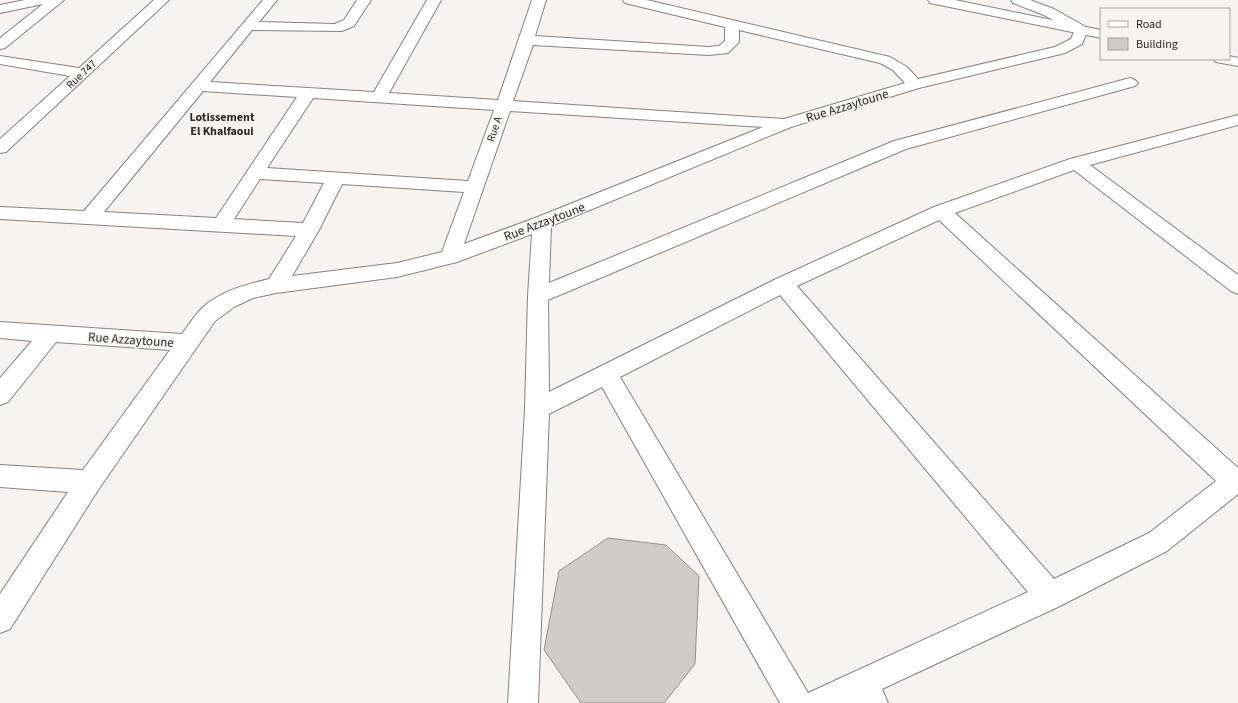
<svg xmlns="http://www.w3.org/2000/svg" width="1238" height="703" viewBox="0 0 1238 703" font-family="'Source Sans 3',sans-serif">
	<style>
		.building { fill: #cfcbca; stroke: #959191 }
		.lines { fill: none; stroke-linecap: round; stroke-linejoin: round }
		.street-casing { stroke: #858381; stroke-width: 2 }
		.secondary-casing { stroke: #858381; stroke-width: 2 }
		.primary-casing { stroke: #858381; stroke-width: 2 }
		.street { fill: #fff; fill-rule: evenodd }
		.secondary { fill: #fff; fill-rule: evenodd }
		.primary { fill: #fff; fill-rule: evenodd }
		.labels { text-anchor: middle; stroke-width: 3; stroke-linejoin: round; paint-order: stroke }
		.far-street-label { font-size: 11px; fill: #2b2a29; stroke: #f6f3f1 }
		.far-neighbourhood-label { font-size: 12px; font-weight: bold; fill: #2b2a29; stroke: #f6f3f1 }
		.street-label { font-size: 13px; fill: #2b2a29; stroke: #f6f3f1 }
	</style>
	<rect width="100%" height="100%" fill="#f6f3f1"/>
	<path class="building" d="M608,538L666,545L699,576L695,664L664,703H581L544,650L559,571Z"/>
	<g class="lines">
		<defs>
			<path id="street" d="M25,0H64L5,48L0,49V38L43,4L0,13V5Z
				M154,0H169L6,152L0,153V139L70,76L0,64V56L79,68Z
				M263,0H277L259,22L335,24L344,20L357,0H371L354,26L342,31L252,30L210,82L374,92L427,0H441L389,93L498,100L532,0H546L535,36L709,47L719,46L725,41V27L625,3L623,0H647L890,57L907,67L918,79L1055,47L1071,39L1076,27H1086L1088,30L1082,44L1065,53L919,88L791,127L551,226L549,283L894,141L1130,78L1135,80L1138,83L1135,86L906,149L548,300L549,392L776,279L934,207L1070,159L1238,115V125L1090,165L1238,275V294L1231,291L1074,170L955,213L1238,468V494L1167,551L1060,606L882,689L888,703H780L602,387L549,414L538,703H508L525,409L528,296L532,234L457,262L397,277L276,293L253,298L234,307L215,321L98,490L10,629L0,633V594L68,492L0,487V465L83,470L170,350L56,342L8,402L0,405V378L32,341L0,338V322L182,334C188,326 194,316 201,309C220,291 245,285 269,279L296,236L0,219V207L84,211ZM739,30L880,63L893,70L905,83L784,119L513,101L533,45L709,55L728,53L739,42ZM203,91L297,97L216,218L104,212ZM313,98L494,110L468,181L267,168ZM510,111L763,127L535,218L464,244ZM260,179L324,183L303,223L234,219ZM342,184L464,192L442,252L397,263L292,276L319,230ZM939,220L1216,481L1149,533L1054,579L797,286ZM780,295L1028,592L808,693L620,377Z"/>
			<path id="secondary" d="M1011,0H1030L1054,9L1086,27L1088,30L1086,33H1076L1044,15L1013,3Z"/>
			<path id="primary" d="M928,0H955L1101,30V38L935,4L930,3Z
				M1229,56L1238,58V66L1216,62L1214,59H1229Z"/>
		</defs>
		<use href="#street" class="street-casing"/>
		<use href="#secondary" class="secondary-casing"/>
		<use href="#primary" class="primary-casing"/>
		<use href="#street" class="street"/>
		<use href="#secondary" class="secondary"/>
		<use href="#primary" class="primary"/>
	</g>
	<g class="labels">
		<g class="far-street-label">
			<text transform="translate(81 74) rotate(-43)" y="4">Rue 747</text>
			<text transform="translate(494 129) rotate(-71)" y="4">Rue A</text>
		</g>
		<g class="far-neighbourhood-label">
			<text x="222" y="121">Lotissement<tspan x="222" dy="14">El Khalfaoui</tspan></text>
		</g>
		<g class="street-label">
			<text transform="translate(847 105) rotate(-17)" y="5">Rue Azzaytoune</text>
			<text transform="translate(544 221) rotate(-21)" y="5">Rue Azzaytoune</text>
			<text transform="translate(131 339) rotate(4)" y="5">Rue Azzaytoune</text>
		</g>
	</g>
	<rect x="1100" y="8" width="130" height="52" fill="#f6f3f1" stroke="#a5a3a1"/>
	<rect x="1108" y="21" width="20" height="6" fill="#ffffff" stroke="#a5a3a1"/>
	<text x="1136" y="28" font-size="12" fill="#2b2a29">Road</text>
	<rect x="1108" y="38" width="20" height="12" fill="#cfcbca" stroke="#a5a3a1"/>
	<text x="1136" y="48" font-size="12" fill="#2b2a29">Building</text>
</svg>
